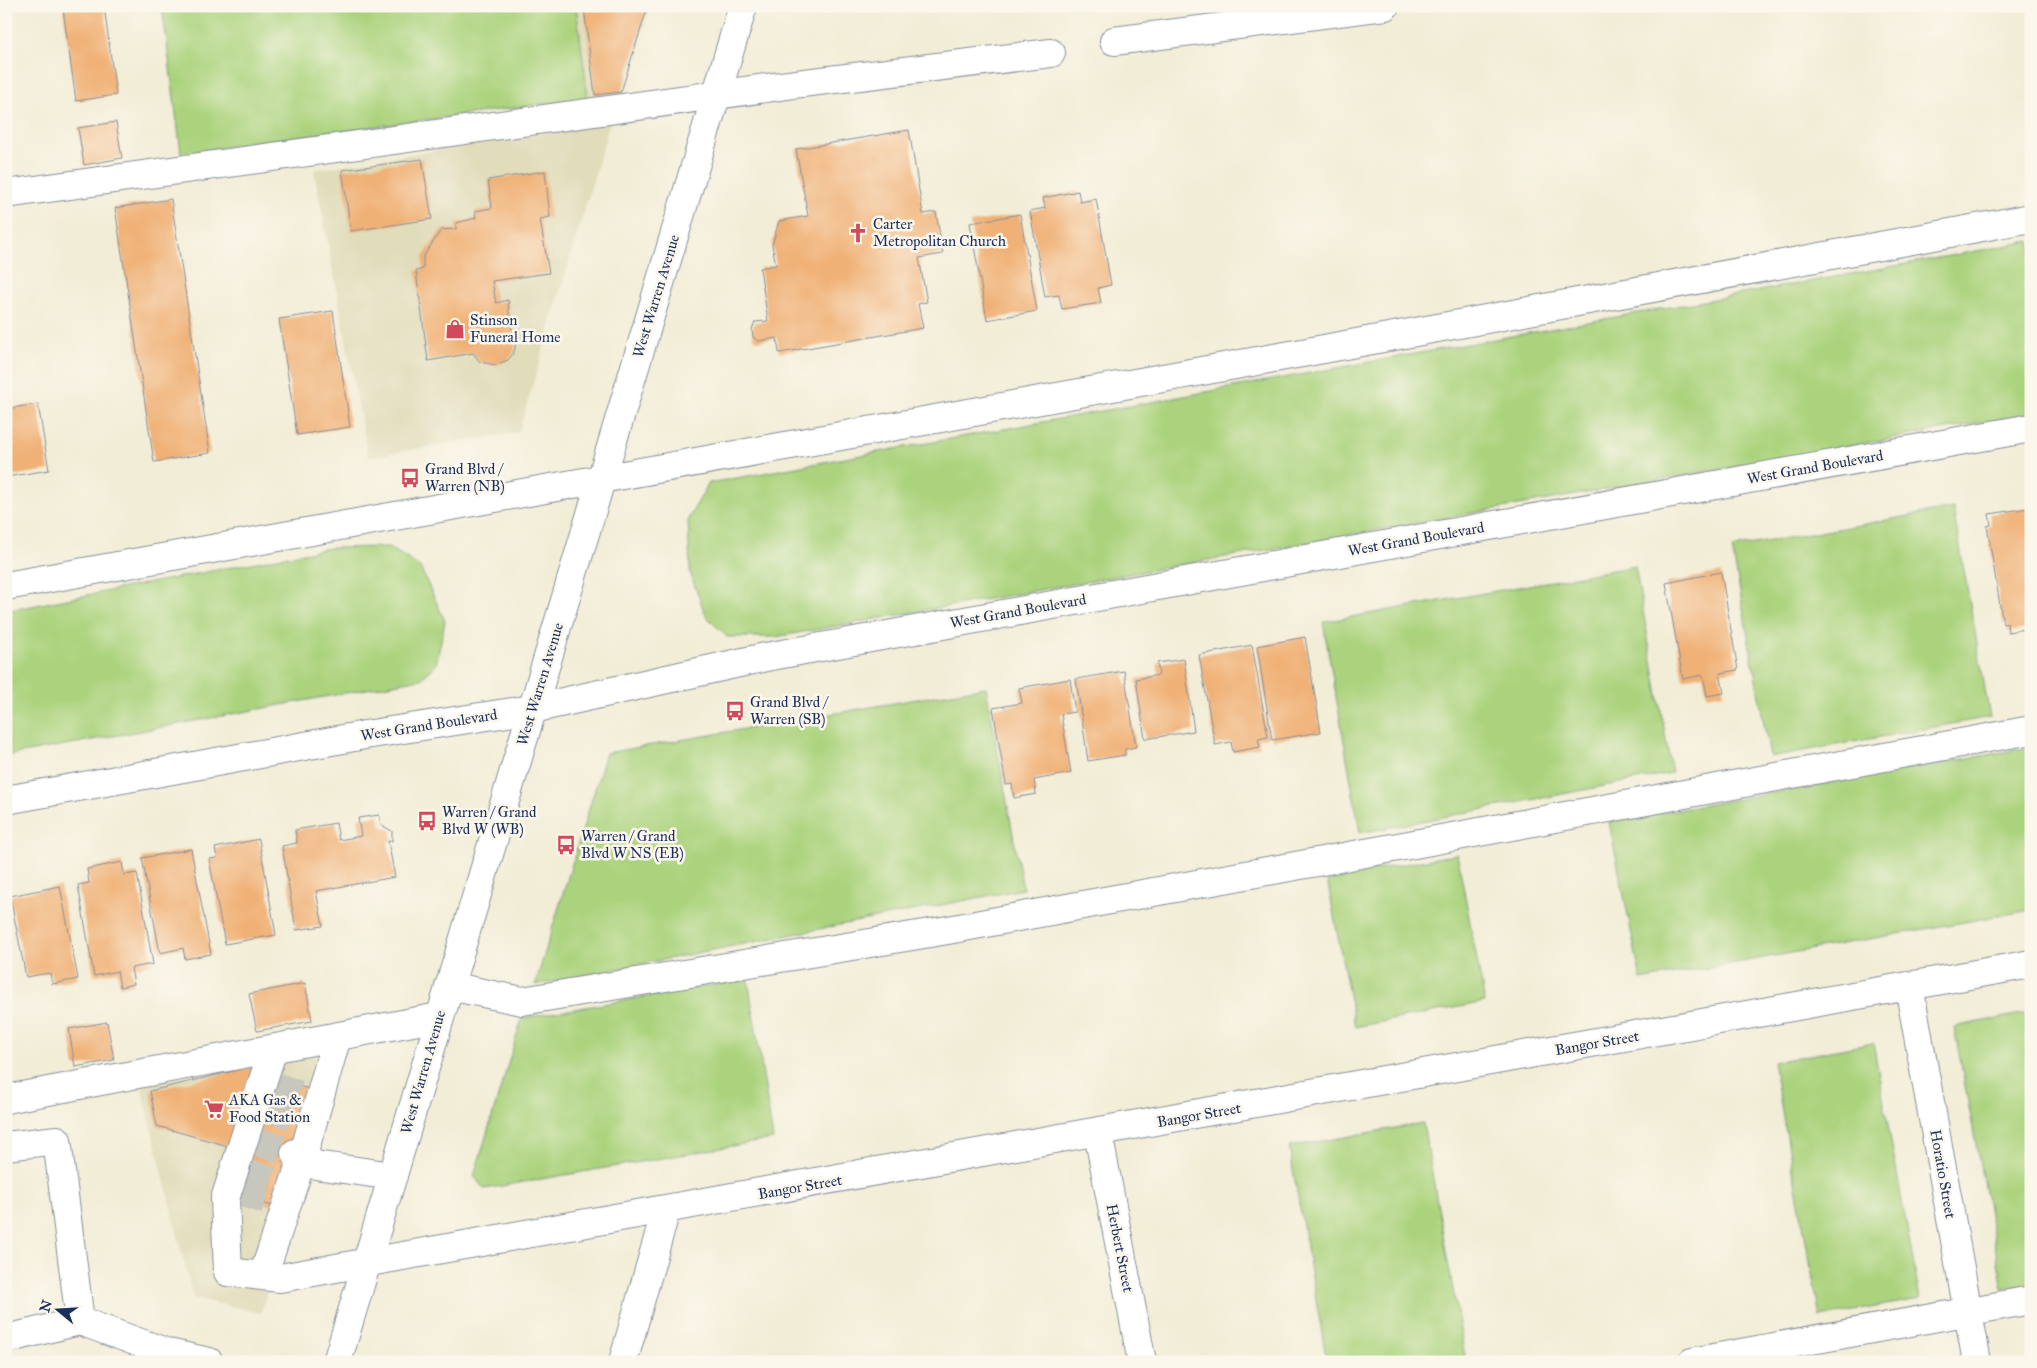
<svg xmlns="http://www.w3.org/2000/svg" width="2037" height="1368" viewBox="0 0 2037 1368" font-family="'IM FELL Great Primer',serif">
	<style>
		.built { fill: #e1dcba }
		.green { fill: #abd37d; stroke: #63816e }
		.building { fill: #f0b176 }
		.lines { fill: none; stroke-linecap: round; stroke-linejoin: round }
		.minor-tunnel { stroke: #c7c7be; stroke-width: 28; stroke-dasharray: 28 14; stroke-linecap: butt }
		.minor-casing { stroke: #868e9a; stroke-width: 30 }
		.major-casing { stroke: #868e9a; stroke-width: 30 }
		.minor { stroke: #fff; stroke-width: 28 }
		.major { stroke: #fff; stroke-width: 28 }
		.labels { text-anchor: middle; stroke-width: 5; stroke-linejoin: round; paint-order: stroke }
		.poi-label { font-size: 15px; fill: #1b2f5e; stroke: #fbf7ec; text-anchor: start }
		.street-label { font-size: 15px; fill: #1b2f5e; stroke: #fbf7ec }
	</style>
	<rect width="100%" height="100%" fill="#fbf7ec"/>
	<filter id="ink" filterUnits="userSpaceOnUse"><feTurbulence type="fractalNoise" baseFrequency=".02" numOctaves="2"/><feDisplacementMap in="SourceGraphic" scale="10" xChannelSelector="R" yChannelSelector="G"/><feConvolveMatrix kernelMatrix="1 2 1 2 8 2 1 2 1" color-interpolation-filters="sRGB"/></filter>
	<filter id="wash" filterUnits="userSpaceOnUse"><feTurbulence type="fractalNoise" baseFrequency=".0096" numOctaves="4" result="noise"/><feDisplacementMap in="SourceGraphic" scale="20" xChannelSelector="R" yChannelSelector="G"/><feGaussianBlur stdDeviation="1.12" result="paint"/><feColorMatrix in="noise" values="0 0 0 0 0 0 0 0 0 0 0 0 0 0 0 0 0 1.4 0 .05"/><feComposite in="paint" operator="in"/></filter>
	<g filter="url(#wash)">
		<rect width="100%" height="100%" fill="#f2edd6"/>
		<path class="built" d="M576,6H650L623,96L588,98Z
			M610,122L519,432L368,457L314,170Z
			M342,1048L261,1313L193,1298L141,1085Z"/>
		<path class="green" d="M162,6H576L588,98L181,153Z
			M2031,241V414L775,637H727L706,616L690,573L688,519L709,483Z
			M1953,508L1990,717L1770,757L1732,548Z
			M389,547L420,567L445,621L436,665L421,679L6,756V611L329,548Z
			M1635,566L1672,773L1360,833L1323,622Z
			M986,687L1023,889L535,985L606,753Z
			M2031,747V910L1641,980L1609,822Z
			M1457,854L1485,1002L1355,1027L1327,879Z
			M748,979L773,1139L484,1189L474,1176L522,1018Z
			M2031,1012V1284L2003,1289L1954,1027Z
			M1873,1043L1920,1299L1820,1317L1773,1062Z
			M1423,1123L1466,1362H1327L1289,1147Z"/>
		<g id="blocks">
			<path class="building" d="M80,6H104L116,95L76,101L63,9Z
				M587,6H648L621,92L595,95L584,8H588Z
				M116,122L122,158L84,165L78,128Z
				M909,130L923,214L936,212L943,254L919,258L927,302L918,304L923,328L779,353L777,338L758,341L753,337L752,329L755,322L768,321L760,268L776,265L772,245L779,221L808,216L796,149Z
				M422,159L432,219L351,231L342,170Z
				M545,171L550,217L540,219L549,273L492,281L496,303L508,300L510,325L516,336L515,349L512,355L508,360L496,365L480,362L473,353L428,361L416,271L423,269V257L441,230L456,229V223L476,218L475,211L492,208L488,180Z
				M1078,191L1080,202L1096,199L1111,285L1098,288L1101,303L1062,309L1059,295L1045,297L1030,211L1045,208L1043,198Z
				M171,199L210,453L154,462L115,208Z
				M1020,214L1037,311L987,320L970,223Z
				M333,311L350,427L297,435L279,319Z
				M38,404L49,470L6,477V409Z
				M2029,508L2031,518V628L2008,632L2007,623L2003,624L1987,526L1991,525L1989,514Z
				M1721,572L1738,670L1720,673L1724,693L1707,696L1703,675L1683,679L1666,583Z
				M1305,637L1321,732L1272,740L1257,646Z
				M1252,645L1268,737L1258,739L1260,747L1233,752L1231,742L1215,745L1199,655Z
				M1184,659L1194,731L1145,739L1136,679L1159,675L1157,663Z
				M1124,671L1136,747L1125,749V755L1088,761L1076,679Z
				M1070,679L1075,712L1061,714L1071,773L1034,780L1036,794L1014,798L1012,784L1006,785L993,708L1022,703L1019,688Z
				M379,815L381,825L392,831V841H388L395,877L316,891L323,926L296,930L282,846L297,843L295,830L336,823L339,840L361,836L358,818Z
				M259,839L276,935L225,944L209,859L217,858L215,848Z
				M191,849L211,954L185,959L183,948L160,953L142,858Z
				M122,862L124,875L137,873L153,964L131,968L134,984L120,987L117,971L94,976L78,885L89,883L87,869Z
				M60,886L78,979L52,984L50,973L26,977L10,896Z
				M305,983L312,1021L257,1031L249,994Z
				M107,1022L114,1060L75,1067L69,1029Z
				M259,1065L235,1148L157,1126L150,1091Z
				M274,1078L315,1091L279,1208L238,1196Z"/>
		</g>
	</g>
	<g filter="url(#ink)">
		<use href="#blocks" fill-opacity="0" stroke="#868e9a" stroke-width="1"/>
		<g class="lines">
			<path class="minor-tunnel" d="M272,1085L312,1099
				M265,1107L306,1121
				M254,1141L295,1153
				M245,1172L285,1185
				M239,1192L280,1205"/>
			<defs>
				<path id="minor" d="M1114,41L1385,6
					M6,194L795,84L1051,53
					M449,986L522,1001L948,930L2031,730
					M1909,986L1977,1362
					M337,1037L303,1156L315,1165L393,1176
					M273,1049L225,1199L228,1272L280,1278L2031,964
					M6,1099L439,1017
					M1098,1133L1142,1362
					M6,1146L57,1140L80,1321
					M263,1276L303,1156L295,1153
					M6,1339L80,1321L168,1353L209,1362
					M623,1362L666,1210
					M1692,1362L2031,1300"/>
				<path id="major" d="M6,586L1302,353L2031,218
					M6,800L365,735L532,709L766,657L2031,428
					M337,1362L743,6"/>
			</defs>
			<use href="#minor" class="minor-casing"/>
			<use href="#major" class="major-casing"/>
			<use href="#minor" class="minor"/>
			<use href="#major" class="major"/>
		</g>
	</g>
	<defs>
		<symbol id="church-bare" viewBox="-9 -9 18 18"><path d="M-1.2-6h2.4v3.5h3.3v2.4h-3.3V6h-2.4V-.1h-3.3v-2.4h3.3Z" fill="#d1495b" stroke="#fbf7ec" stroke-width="2.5" paint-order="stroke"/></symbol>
		<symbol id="shop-bare" viewBox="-9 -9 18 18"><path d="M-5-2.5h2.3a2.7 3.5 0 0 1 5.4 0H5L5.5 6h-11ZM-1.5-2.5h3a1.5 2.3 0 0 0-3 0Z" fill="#d1495b" stroke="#fbf7ec" stroke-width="2.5" paint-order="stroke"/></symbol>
		<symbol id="bus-bare" viewBox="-9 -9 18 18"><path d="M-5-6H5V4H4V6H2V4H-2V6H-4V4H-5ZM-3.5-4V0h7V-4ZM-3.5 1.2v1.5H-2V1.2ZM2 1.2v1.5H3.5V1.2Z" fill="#d1495b" stroke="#fbf7ec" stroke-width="2.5" paint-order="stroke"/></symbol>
		<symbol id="supermarket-bare" viewBox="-9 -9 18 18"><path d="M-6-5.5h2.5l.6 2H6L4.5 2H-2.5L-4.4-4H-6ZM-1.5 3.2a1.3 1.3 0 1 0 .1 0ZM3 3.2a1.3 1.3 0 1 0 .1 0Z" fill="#d1495b" stroke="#fbf7ec" stroke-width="2.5" paint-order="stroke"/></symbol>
	</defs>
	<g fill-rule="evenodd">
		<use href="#church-bare" x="844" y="219" width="28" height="28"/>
		<use href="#shop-bare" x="441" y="315" width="28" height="28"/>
		<use href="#bus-bare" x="396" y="464" width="28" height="28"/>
		<use href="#bus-bare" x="721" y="697" width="28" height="28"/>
		<use href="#bus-bare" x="413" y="807" width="28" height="28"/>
		<use href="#bus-bare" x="552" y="831" width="28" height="28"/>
		<use href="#supermarket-bare" x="200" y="1095" width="28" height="28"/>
	</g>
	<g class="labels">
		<g class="poi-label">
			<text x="873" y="229">Carter<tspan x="873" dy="17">Metropolitan Church</tspan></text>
			<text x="470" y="325">Stinson<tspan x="470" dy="17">Funeral Home</tspan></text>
			<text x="425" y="474">Grand Blvd /<tspan x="425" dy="17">Warren (NB)</tspan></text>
			<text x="750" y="707">Grand Blvd /<tspan x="750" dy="17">Warren (SB)</tspan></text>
			<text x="442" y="817">Warren / Grand<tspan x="442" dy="17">Blvd W (WB)</tspan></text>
			<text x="581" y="841">Warren / Grand<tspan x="581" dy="17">Blvd W NS (EB)</tspan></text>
			<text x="229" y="1105">AKA Gas &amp;<tspan x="229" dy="17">Food Station</tspan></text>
		</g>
		<g class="street-label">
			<text transform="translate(656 296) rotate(-73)" y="5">West Warren Avenue</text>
			<text transform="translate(1815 467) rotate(-10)" y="5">West Grand Boulevard</text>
			<text transform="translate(1416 539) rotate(-10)" y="5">West Grand Boulevard</text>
			<text transform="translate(1018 611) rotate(-10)" y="5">West Grand Boulevard</text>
			<text transform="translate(540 684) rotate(-73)" y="5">West Warren Avenue</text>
			<text transform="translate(429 725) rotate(-9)" y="5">West Grand Boulevard</text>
			<text transform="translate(1597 1043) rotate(-10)" y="5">Bangor Street</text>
			<text transform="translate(423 1072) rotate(-74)" y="5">West Warren Avenue</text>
			<text transform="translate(1199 1115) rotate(-10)" y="5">Bangor Street</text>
			<text transform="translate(1943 1174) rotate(80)" y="5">Horatio Street</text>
			<text transform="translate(800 1187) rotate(-10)" y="5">Bangor Street</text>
			<text transform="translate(1120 1248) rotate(79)" y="5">Herbert Street</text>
		</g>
	</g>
	<rect width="2037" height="1368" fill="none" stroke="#fbf7ec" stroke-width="25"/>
	<g transform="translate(58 1310) rotate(288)" stroke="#fbf7ec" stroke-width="4" paint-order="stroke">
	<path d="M0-4L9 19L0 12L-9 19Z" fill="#1b2f5e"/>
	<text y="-8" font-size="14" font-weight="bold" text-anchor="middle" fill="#1b2f5e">N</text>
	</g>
</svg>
